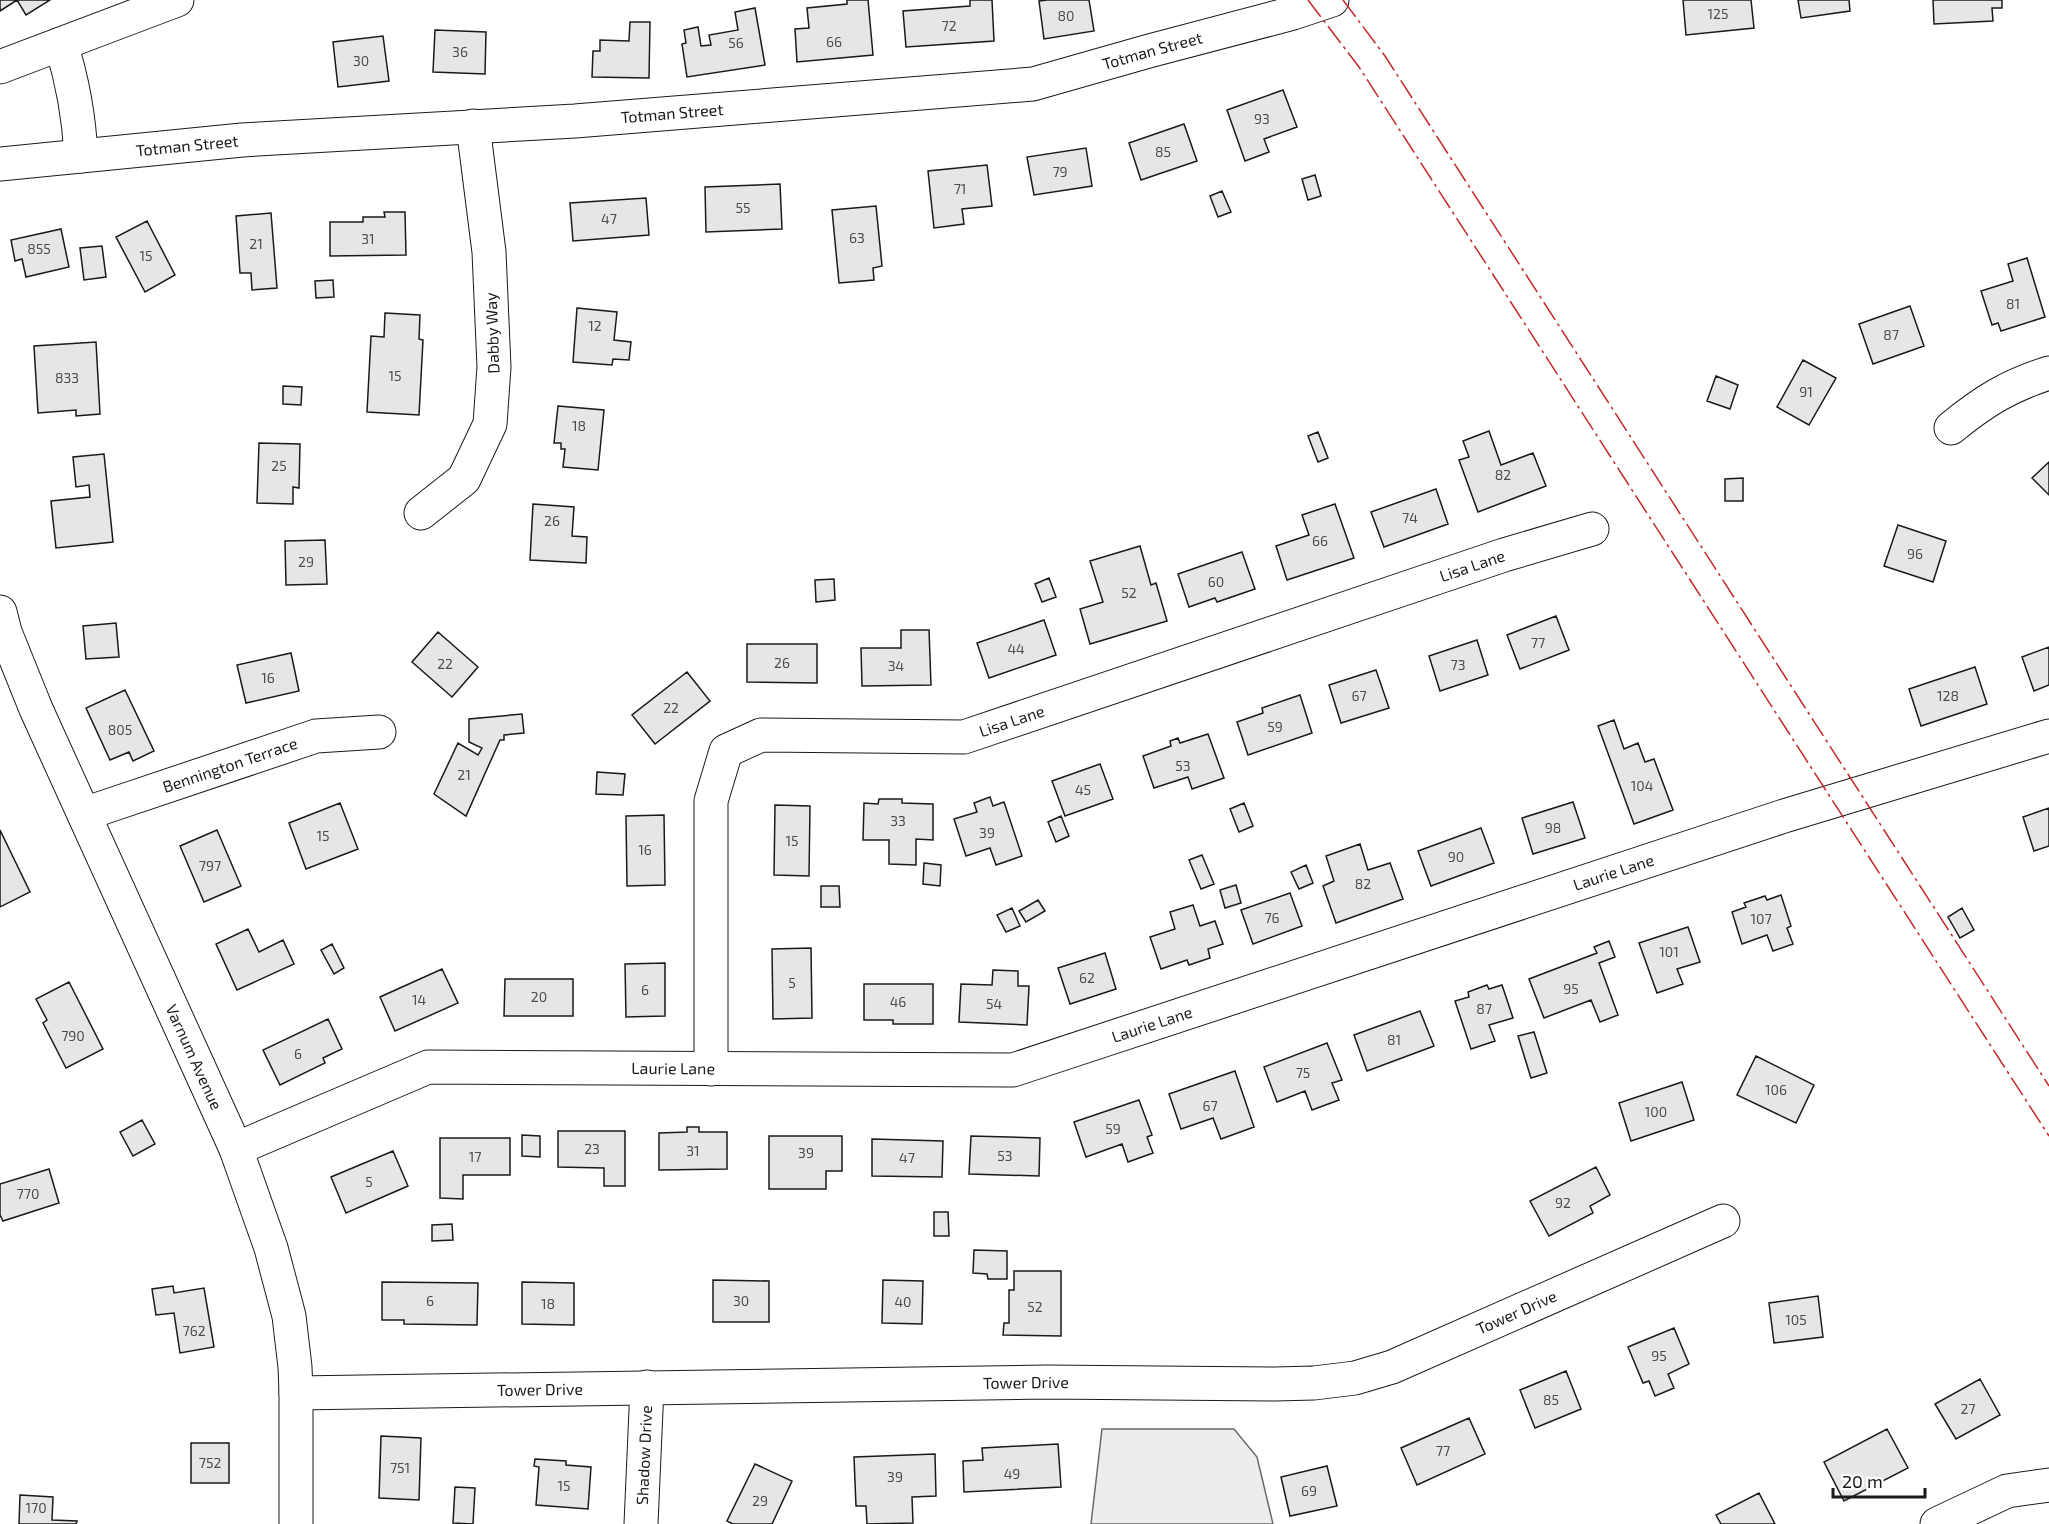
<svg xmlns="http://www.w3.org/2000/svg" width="2049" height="1524" viewBox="0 0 2049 1524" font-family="'Exo 2',sans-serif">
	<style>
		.green { fill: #ededed; stroke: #6a6a6a; stroke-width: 1.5 }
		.building { fill: #e6e6e6; stroke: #1a1a1a; stroke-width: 1.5 }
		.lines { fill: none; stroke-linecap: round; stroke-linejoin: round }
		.minor-casing { stroke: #1a1a1a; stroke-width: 35 }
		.major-casing { stroke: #1a1a1a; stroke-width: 35 }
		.minor { stroke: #fff; stroke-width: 33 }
		.major { stroke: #fff; stroke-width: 33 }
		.power { stroke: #c62828; stroke-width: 1.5; stroke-dasharray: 21 4.5 3 4.5; stroke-linecap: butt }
		.labels { text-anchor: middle; stroke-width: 4.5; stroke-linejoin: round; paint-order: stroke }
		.number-label { font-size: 14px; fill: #4d4d4d }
		.street-label { font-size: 16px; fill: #1a1a1a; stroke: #fff }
	</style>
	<rect width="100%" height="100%" fill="#fff"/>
	<path class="green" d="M1102,1429H1234L1257,1457L1273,1524H1091Z"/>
	<path class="building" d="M0,0H50L26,15L17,0L0,11Z
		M847,0H868L873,55L797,62L795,29L809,28L807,8L847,4Z
		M970,0H992L994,41L906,47L903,11L970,6Z
		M1047,0H1089L1094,31L1044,39L1039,1Z
		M1683,0H1751L1754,28L1686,35Z
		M1798,0H1849L1850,11L1801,18Z
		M1933,0H2002V8H1992L1993,21L1934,24Z
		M755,8L765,65L687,77L682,44L686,43L684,30L698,27L701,46L711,45L709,35L738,30L735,12Z
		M630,22H650L649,78L592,77L593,51H600V40L629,41Z
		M435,30L486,32L485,74L433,72Z
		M383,36L389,81L338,87L333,42Z
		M1283,90L1297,127L1264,139L1269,152L1245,161L1227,110Z
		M1184,124L1197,161L1141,180L1129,143Z
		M1086,148L1092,186L1034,195L1027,157Z
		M987,165L992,206L962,209L964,224L934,228L928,171Z
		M1315,175L1321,196L1308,200L1302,179Z
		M780,184L782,229L706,232L705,187Z
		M1222,191L1231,212L1218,217L1210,196Z
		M646,198L649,235L573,241L570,203Z
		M876,206L882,266L873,268L874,280L839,283L832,210Z
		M384,212H405L406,255L330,256V222H363V217H385Z
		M271,213L277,288L252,290L251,273H240L236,216Z
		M147,221L175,275L145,292L116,237Z
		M61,229L69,267L26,277L22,259L15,261L11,240Z
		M102,246L106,277L84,280L80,248Z
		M2027,258L2045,317L2001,331L1998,323L1992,325L1981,291L2013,281L2008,264Z
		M333,280L334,297L316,298L315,281Z
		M1910,306L1924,346L1873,364L1859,324Z
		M577,308L617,312L614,340L631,342L629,360L613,359L612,365L573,362Z
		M385,313L420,315L419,339L423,340L419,415L367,412L371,336L384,337Z
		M96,342L100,414L76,416V410L38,413L34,346Z
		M1803,360L1836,378L1809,425L1777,407Z
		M1716,376L1738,385L1730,409L1707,401Z
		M283,386L302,387L301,405L283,404Z
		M558,406L604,410L598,470L563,467L565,449H561V443H554Z
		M1489,431L1501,465L1533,453L1546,486L1478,512L1459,460L1469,457L1463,441Z
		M1318,432L1328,458L1318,462L1308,436Z
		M259,443L300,444L299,488L293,487V504L257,503Z
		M104,454L113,542L56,548L51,501L90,497L89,485L76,487L73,457Z
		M2049,462V495L2032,478Z
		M1743,478V501H1725V479Z
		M1436,489L1448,524L1384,547L1371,512Z
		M533,504L574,507L572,536L587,537L586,563L530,560Z
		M1335,504L1354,558L1287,580L1276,546L1309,535L1302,515Z
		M1898,525L1946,541L1933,582L1884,566Z
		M325,540L327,584L286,585L285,541Z
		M1140,546L1151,585L1156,583L1167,621L1090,644L1080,609L1103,602L1090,561Z
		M1242,552L1255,589L1217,602L1215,598L1189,607L1178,574Z
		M1049,578L1056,597L1042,602L1035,584Z
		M834,579L835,600L816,602L815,580Z
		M1556,616L1569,650L1520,669L1507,635Z
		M1044,620L1056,655L989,678L977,643Z
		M116,623L119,657L86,659L83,626Z
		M901,630H929L931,685L862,686L861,648H901Z
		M438,632L478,667L452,697L412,662Z
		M1477,640L1488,675L1440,691L1429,656Z
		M747,644H817V683L747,682Z
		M2049,647V685L2034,691L2022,657Z
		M291,653L299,691L246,703L237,665Z
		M1975,667L1987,704L1921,726L1909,689Z
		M1376,670L1389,708L1341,723L1329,685Z
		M687,672L710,701L655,744L632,715Z
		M125,690L154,751L133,761L129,752L110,760L86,708Z
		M1300,695L1312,733L1248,755L1237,722L1263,713L1262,708Z
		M522,714L524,733L504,735V740H500L466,816L434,794L458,743L478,755L482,748L469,742V719Z
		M1614,720L1624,749L1638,743L1645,762L1654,759L1673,810L1634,824L1598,726Z
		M1208,734L1224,778L1192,789L1188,777L1154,788L1143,756L1171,746L1170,741L1178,738L1180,743Z
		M1100,764L1113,799L1065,816L1052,781Z
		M597,772L625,774L623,795L596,794Z
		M990,797L993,806L1004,802L1022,856L996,865L990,848L966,856L954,819L977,812L974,803Z
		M879,799H902V803L933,804V840L916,839V865L889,864V840H863L864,803L878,804Z
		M1573,802L1585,838L1533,854L1522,818Z
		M340,803L358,849L306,869L289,823Z
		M1244,803L1253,826L1239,832L1230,809Z
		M775,805L810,806L809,876L774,875Z
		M2049,808V846L2034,851L2023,817Z
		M664,815L665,885L627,886L626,816Z
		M1061,816L1069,836L1056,842L1048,822Z
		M1481,828L1494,863L1431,886L1418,851Z
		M0,830L30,892L0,907Z
		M217,830L241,886L204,902L180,846Z
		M1360,844L1368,870L1390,863L1403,899L1336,923L1323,886L1334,881L1326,856Z
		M1202,855L1214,884L1201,889L1189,860Z
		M924,863L941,865L940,886L923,884Z
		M1306,865L1313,883L1299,889L1291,872Z
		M1236,885L1241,903L1225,908L1220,890Z
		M821,886H839L840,907H821Z
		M1290,893L1302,926L1253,944L1241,910Z
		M1781,895L1791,926L1787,928L1793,944L1773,951L1767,935L1742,944L1732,912L1746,907L1744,903L1765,896L1767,900Z
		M1038,900L1045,911L1026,922L1019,911Z
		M1193,905L1200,926L1215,921L1223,944L1208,949L1210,958L1189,965L1187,960L1161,969L1150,937L1175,929L1170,912Z
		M1012,908L1020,926L1006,932L997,915Z
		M1962,908L1974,930L1960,938L1948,917Z
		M1688,927L1700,962L1677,969L1683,984L1657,993L1639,943Z
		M248,929L259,952L283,940L294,964L237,990L216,944Z
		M1609,941L1615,957L1599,963L1618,1015L1600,1022L1591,1000L1544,1018L1529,979L1597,953L1594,947Z
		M332,944L344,968L334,974L321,950Z
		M811,948L812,1018L773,1019L772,949Z
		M1105,953L1116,989L1070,1004L1058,968Z
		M665,963V1016L626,1017L625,964Z
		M442,969L458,1003L395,1031L380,997Z
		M993,970L1018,971V986H1029L1027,1025L959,1022L961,984L992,985Z
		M505,979H573V1016H504Z
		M69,982L103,1049L66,1068L43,1023L47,1020L36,999Z
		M864,984H933V1024H893V1020H864Z
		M1487,985L1489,989L1502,985L1513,1018L1489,1025L1495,1041L1471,1049L1455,1001L1469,997L1468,992Z
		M1420,1011L1434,1046L1367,1071L1354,1035Z
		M328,1019L342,1049L323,1058L325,1063L280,1085L263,1050Z
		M1534,1032L1547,1073L1531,1078L1518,1036Z
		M1327,1043L1342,1080L1332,1083L1339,1100L1312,1110L1305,1091L1277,1102L1264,1067Z
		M1756,1056L1814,1085L1796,1123L1737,1095Z
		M1235,1071L1254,1127L1221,1139L1213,1118L1181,1129L1169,1094Z
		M1682,1082L1694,1120L1631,1141L1619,1103Z
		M1139,1100L1152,1135L1147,1137L1153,1153L1128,1162L1122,1144L1086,1157L1074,1122Z
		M142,1120L155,1144L133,1156L120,1132Z
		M687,1127H699V1132H727V1169L659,1170V1133L687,1132Z
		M558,1131H625V1186H604V1168L558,1167Z
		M522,1135L540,1136V1157L522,1156Z
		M769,1136H842V1171H826V1189H769Z
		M971,1136L1040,1138L1039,1176L969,1174Z
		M440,1138H510V1175H463V1199L440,1198Z
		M872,1139L943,1141L942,1177L872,1176Z
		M393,1151L408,1186L346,1213L331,1177Z
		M1596,1167L1610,1195L1590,1206L1593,1213L1549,1236L1530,1201Z
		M49,1169L59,1203L3,1221L0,1215V1184Z
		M934,1212H948L949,1236H934Z
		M452,1224L453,1240L432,1241V1225Z
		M974,1250L1007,1251V1279H988L987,1274L973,1273Z
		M1014,1271H1061V1336L1003,1335L1004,1323H1009V1290H1014Z
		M713,1280L769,1281V1322H713Z
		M883,1280L923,1281L922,1324L882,1323Z
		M382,1282L478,1283L477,1325L404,1324V1320H382Z
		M522,1282L574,1283V1325L522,1324Z
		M173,1286L174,1293L204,1288L214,1347L180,1353L174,1313L156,1315L152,1289Z
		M1818,1296L1823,1337L1774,1343L1769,1303Z
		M1674,1328L1689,1364L1668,1374L1674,1388L1655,1396L1649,1381L1643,1383L1628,1347Z
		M1566,1371L1581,1409L1535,1428L1520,1390Z
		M1980,1379L2000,1415L1956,1439L1935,1404Z
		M1469,1418L1485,1454L1417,1485L1401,1448Z
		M1887,1429L1908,1468L1844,1501L1824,1462Z
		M381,1436L421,1438L419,1500L379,1498Z
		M191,1443H229V1483H191Z
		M1058,1444L1061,1487L964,1492L963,1461L983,1460L982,1448Z
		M935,1454L936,1496L912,1497L913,1523L867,1524L866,1506H856L854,1457Z
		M535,1459L566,1461V1465L591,1467L588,1509L536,1505L539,1467L534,1466Z
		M755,1464L792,1481L772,1524H733L727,1521Z
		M1327,1466L1337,1506L1290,1516L1281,1477Z
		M455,1487L475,1488L473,1524L453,1523Z
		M1759,1493L1775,1524H1721L1716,1515Z
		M20,1495L53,1497L52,1520L77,1521L76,1524H19Z"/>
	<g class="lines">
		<defs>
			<g id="minor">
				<path d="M61,44C73,82 79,115 81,156"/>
				<path d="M0,67L177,0"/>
				<path id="s1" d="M0,164L242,140L575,121L1033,84L1149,51L1293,13L1332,0"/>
				<path d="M1951,428C1984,401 2008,386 2049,373"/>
				<path d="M421,513L464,479L490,424L494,367L489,252L473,126"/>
				<path id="s2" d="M84,814L316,736L379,732"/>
				<path id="s3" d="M711,1069V801L726,751L761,735L964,737L1504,555L1592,529"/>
				<path id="s4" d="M236,1149L428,1067L1013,1070L1784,816L2049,736"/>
				<path id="s5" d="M296,1393L1046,1382L1275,1384L1314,1383L1355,1378L1392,1367L1723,1221"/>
				<path id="s6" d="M641,1524L647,1387"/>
				<path d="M1937,1524L2007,1491L2049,1485"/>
			</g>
			<g id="major">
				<path id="s7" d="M0,612L5,632L36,709L236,1149L271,1248L289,1316L295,1367L296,1393V1524"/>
			</g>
		</defs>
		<use href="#minor" class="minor-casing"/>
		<use href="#major" class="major-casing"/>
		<use href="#minor" class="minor"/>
		<use href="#major" class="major"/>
		<path class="power" d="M1308,0L1359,67L2049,1136
			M1343,0L1385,56L2049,1086"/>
	</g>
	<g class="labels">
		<g class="number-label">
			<text x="1718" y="19">125</text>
			<text x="1066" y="21">80</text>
			<text x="949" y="31">72</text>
			<text x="834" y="47">66</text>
			<text x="736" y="48">56</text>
			<text x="460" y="57">36</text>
			<text x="361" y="66">30</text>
			<text x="1262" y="124">93</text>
			<text x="1163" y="157">85</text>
			<text x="1060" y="177">79</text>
			<text x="960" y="194">71</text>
			<text x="743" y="213">55</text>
			<text x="609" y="224">47</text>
			<text x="857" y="243">63</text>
			<text x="368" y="244">31</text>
			<text x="256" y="249">21</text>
			<text x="39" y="254">855</text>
			<text x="146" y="261">15</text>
			<text x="2013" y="309">81</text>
			<text x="595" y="331">12</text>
			<text x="1891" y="340">87</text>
			<text x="395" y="381">15</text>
			<text x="67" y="383">833</text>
			<text x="1806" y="397">91</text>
			<text x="579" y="431">18</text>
			<text x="279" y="471">25</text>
			<text x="1503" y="480">82</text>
			<text x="1410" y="523">74</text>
			<text x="552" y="526">26</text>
			<text x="1320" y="546">66</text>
			<text x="1915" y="559">96</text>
			<text x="306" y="567">29</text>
			<text x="1216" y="587">60</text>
			<text x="1129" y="598">52</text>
			<text x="1538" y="648">77</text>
			<text x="1016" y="654">44</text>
			<text x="782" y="668">26</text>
			<text x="445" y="669">22</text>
			<text x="1458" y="670">73</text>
			<text x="896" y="671">34</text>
			<text x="268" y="683">16</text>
			<text x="1359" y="701">67</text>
			<text x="1948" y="701">128</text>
			<text x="671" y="713">22</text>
			<text x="1275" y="732">59</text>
			<text x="120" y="735">805</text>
			<text x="1183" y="771">53</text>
			<text x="464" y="780">21</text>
			<text x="1642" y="791">104</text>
			<text x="1083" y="795">45</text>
			<text x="898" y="826">33</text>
			<text x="1553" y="833">98</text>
			<text x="987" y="838">39</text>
			<text x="323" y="841">15</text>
			<text x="792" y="846">15</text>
			<text x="645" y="855">16</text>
			<text x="1456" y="862">90</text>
			<text x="210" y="871">797</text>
			<text x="1363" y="889">82</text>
			<text x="1272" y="923">76</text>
			<text x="1761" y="924">107</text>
			<text x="1669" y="957">101</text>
			<text x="1087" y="983">62</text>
			<text x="792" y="988">5</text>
			<text x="1571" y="994">95</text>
			<text x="645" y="995">6</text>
			<text x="539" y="1002">20</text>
			<text x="419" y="1005">14</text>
			<text x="898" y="1007">46</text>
			<text x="994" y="1009">54</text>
			<text x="1484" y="1014">87</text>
			<text x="73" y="1041">790</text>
			<text x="1394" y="1045">81</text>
			<text x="298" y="1059">6</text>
			<text x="1303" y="1078">75</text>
			<text x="1776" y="1095">106</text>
			<text x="1210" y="1111">67</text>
			<text x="1656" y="1117">100</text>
			<text x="1113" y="1134">59</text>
			<text x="592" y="1154">23</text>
			<text x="693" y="1156">31</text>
			<text x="806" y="1158">39</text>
			<text x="1005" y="1161">53</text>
			<text x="475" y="1162">17</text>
			<text x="907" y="1163">47</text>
			<text x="369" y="1187">5</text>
			<text x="28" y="1199">770</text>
			<text x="1563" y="1208">92</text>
			<text x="430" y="1306">6</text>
			<text x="741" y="1306">30</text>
			<text x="903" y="1307">40</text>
			<text x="548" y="1309">18</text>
			<text x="1035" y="1312">52</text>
			<text x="1796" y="1325">105</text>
			<text x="194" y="1336">762</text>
			<text x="1659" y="1361">95</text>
			<text x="1551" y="1405">85</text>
			<text x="1968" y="1414">27</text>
			<text x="1443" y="1456">77</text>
			<text x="210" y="1468">752</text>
			<text x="400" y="1473">751</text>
			<text x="1012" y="1479">49</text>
			<text x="895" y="1482">39</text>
			<text x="564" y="1491">15</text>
			<text x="1309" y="1496">69</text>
			<text x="760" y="1506">29</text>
			<text x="36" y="1513">170</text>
		</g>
		<g class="street-label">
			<text dy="6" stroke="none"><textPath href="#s1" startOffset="1160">Totman Street</textPath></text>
			<text dy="6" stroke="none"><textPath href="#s1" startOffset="674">Totman Street</textPath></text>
			<text dy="6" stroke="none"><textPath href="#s1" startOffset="188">Totman Street</textPath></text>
			<text transform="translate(492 333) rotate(-92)" y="6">Dabby Way</text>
			<text dy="6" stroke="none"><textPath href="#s3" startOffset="1098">Lisa Lane</textPath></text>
			<text dy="6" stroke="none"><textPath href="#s3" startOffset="612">Lisa Lane</textPath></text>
			<text dy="6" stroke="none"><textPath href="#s2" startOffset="154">Bennington Terrace</textPath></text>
			<text dy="6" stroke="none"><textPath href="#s4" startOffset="1426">Laurie Lane</textPath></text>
			<text dy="6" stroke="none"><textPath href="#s4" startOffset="940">Laurie Lane</textPath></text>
			<text dy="6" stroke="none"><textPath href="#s7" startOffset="486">Varnum Avenue</textPath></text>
			<text dy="6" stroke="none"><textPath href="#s4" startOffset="454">Laurie Lane</textPath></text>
			<text dy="6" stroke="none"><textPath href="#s5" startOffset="1234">Tower Drive</textPath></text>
			<text dy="6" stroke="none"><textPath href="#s5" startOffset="730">Tower Drive</textPath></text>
			<text dy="6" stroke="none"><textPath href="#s5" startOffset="244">Tower Drive</textPath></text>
			<text dy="6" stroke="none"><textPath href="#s6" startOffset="69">Shadow Drive</textPath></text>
		</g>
	</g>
	<path d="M1833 1488v9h92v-9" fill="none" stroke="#1a1a1a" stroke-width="3"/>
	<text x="1842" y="1488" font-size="18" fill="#1a1a1a" stroke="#ffffff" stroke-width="4.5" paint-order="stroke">20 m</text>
</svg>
